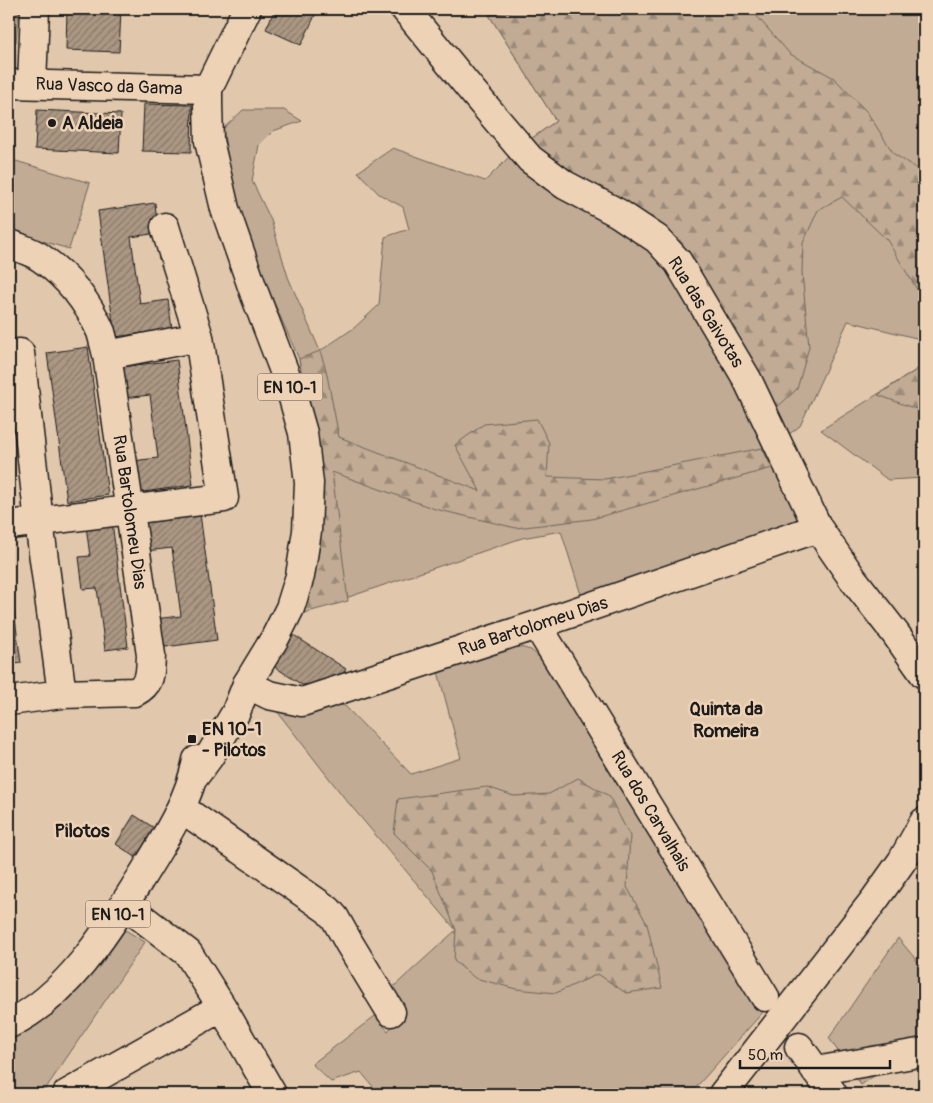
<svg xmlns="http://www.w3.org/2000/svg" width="933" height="1103" viewBox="0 0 933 1103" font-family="Pangolin,sans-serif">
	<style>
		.green { fill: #c1ab94; stroke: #6e6458 }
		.forest { fill: url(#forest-firs); stroke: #6e6458 }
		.building { fill: url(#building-hatch); stroke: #1c1c1c }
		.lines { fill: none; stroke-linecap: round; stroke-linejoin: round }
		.minor-casing { stroke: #1c1c1c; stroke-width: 31 }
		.major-casing { stroke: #1c1c1c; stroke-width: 31 }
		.minor { stroke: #eed2b5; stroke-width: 28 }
		.major { stroke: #eed2b5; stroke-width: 28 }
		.poi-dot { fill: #1c1c1c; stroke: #eed2b5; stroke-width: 2 }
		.labels { text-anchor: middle; stroke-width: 5; stroke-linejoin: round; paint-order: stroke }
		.shield { fill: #eed2b5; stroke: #5b534a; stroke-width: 1 }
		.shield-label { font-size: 16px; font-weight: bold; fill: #1c1c1c }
		.street-label { font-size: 18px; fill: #1c1c1c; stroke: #eed2b5 }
		.poi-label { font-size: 18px; font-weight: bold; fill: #1c1c1c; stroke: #eed2b5; text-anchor: start }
		.neighbourhood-label { font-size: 19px; font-weight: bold; fill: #1c1c1c; stroke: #eed2b5 }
	</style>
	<defs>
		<pattern id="forest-firs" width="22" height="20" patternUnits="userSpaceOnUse" patternTransform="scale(1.25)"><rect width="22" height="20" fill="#c1ab94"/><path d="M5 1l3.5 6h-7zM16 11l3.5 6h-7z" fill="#9c8a78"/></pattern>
		<pattern id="building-hatch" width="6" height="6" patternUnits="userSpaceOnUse" patternTransform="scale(1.25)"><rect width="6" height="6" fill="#ab9783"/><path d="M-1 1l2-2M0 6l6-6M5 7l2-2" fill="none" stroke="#8a7a6a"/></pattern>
	</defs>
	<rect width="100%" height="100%" fill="#e1c7ac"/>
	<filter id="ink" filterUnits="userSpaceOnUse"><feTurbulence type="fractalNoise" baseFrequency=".02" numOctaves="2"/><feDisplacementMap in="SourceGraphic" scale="10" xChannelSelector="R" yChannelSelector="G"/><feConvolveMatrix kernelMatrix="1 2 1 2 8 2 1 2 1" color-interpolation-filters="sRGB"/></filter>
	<g filter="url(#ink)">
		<path class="green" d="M9,9H19L16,42H9Z
			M525,9H924V340L848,321L800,426L784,438L702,282L524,144L556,121L489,15Z
			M243,110H284L302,121L273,131L259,145L252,181L271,220L288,277L320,351L354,328L379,305L385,237L409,229L403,207L379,194L358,172L393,148L485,181L509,157L542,187L608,222L663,256L702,312L806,523L583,601L561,531L522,538L293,616L314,438L299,359L239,223L223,129Z
			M9,159L90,183L69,249L9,231Z
			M924,365V478L888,480L821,430Z
			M506,643L531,650L552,668L713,940L763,1012L690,1094H379L361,1072L331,1082L312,1064L375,1016L388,1031L404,1012L390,990L456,930L346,800L276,710L323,703L345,706L411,774L461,758L437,668Z
			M122,928L145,942L42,1094H9V1039L27,1031L56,1009Z
			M898,938L923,968H924V1057L904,1055L861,1085L829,1038Z"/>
		<path class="forest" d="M525,9H752L754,13L790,54L834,78L867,112L894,154L924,173V301L887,240L842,197L818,210L803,243L802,272L809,347L797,389L771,413L702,282L524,144L556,121L489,15Z
			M320,351L326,370L339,437L480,491L455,445L484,424L537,419L549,443L547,477L605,479L762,448L772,468L592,519L516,528L435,509L332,472L348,601L293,616L314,438L299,359Z
			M924,365V412L878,395Z
			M578,778L609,796L630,836L627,887L647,924L662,988L626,993L598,974L556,993L516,989L475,978L454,961L456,930L432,871L394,833L398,799L487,787L514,796L549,794Z"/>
		<path class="building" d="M67,9L121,10L119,52L66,50Z
			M275,9L288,14L291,9H318L301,45L266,29Z
			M144,104L192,105L191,152L142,151Z
			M37,110L121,114L119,153L35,149Z
			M155,203L158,233L131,237L140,304L168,300L172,329L115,337L98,211Z
			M88,347L108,495L67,501L47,353Z
			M177,360L193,485L136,493L132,461L158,458L150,395L124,398L120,367Z
			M200,514L217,640L158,648L154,619L181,616L172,548L146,551L141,522Z
			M112,522L128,647L105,650L97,588L83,589L79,557L90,556L86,526Z
			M9,574L21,663L9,665Z
			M292,634L346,669L338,681L325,683L302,685L272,665Z
			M134,815L156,829L137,858L116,844Z"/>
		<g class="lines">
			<defs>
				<path id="minor" d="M405,9L473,92L530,159L565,185L618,213L657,239L678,262L747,379L818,528L853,579L895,633L924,674
					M9,84L208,89
					M32,84L35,9
					M9,244L13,245C22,249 33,252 41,258C67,276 88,302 101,332C103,339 105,347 107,355L151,655C150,673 152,683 135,692L62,694L9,701
					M9,354L20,353L39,522L62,694
					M107,355L199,337
					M9,525L224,498L199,337L165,227
					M537,625L765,997
					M247,684L269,695L302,702L537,625L818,528
					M181,808L328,910L335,918L349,943L391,1012
					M124,904L188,953L222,1007L272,1094
					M799,1047L833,1094
					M816,1071L924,1052
					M67,1094L222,1007"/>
				<path id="major" d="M194,777L209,757L229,724L236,712L247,684L275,638L290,608L300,576L307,531L309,483L303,433L289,384L255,295L225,209L209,141L208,104V89L247,9
					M9,1024C68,996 108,930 142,876C164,840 189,802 197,760
					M723,1094L875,899L902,861L924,822"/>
			</defs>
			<use href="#minor" class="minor-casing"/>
			<use href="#major" class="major-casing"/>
			<use href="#minor" class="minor"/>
			<use href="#major" class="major"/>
		</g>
	</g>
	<g class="poi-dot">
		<circle cx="52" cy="123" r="5"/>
		<rect x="187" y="734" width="10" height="10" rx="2.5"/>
	</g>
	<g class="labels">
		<g class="shield">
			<rect x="257.5" y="373.5" width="65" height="27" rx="4"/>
			<rect x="85.5" y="900.5" width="65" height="27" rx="4"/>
		</g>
		<g class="shield-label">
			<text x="290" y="393">EN 10-1</text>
			<text x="118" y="920">EN 10-1</text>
		</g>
		<g class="street-label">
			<text transform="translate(109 86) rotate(2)" y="6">Rua Vasco da Gama</text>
			<text transform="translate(706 312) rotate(58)" y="6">Rua das Gaivotas</text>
			<text transform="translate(130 512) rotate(82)" y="6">Rua Bartolomeu Dias</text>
			<text transform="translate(533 626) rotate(-18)" y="6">Rua Bartolomeu Dias</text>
			<text transform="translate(651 811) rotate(59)" y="6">Rua dos Carvalhais</text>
		</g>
		<g class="poi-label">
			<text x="62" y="129">A Aldeia</text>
			<text x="202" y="735">EN 10-1<tspan x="202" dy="21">- Pilotos</tspan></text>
		</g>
		<g class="neighbourhood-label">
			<text x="726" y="715">Quinta da<tspan x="726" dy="22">Romeira</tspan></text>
			<text x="82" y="837">Pilotos</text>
		</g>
	</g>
	<rect width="933" height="1103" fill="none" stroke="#eed2b5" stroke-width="30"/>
	<rect x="15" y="15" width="903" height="1073" fill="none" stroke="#1c1c1c" stroke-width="2" filter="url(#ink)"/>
	<path d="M740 1060v8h150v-8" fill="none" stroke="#1c1c1c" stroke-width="2.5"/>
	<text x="748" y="1060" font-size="15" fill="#1c1c1c" stroke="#eed2b5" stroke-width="4" paint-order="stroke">50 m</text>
</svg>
